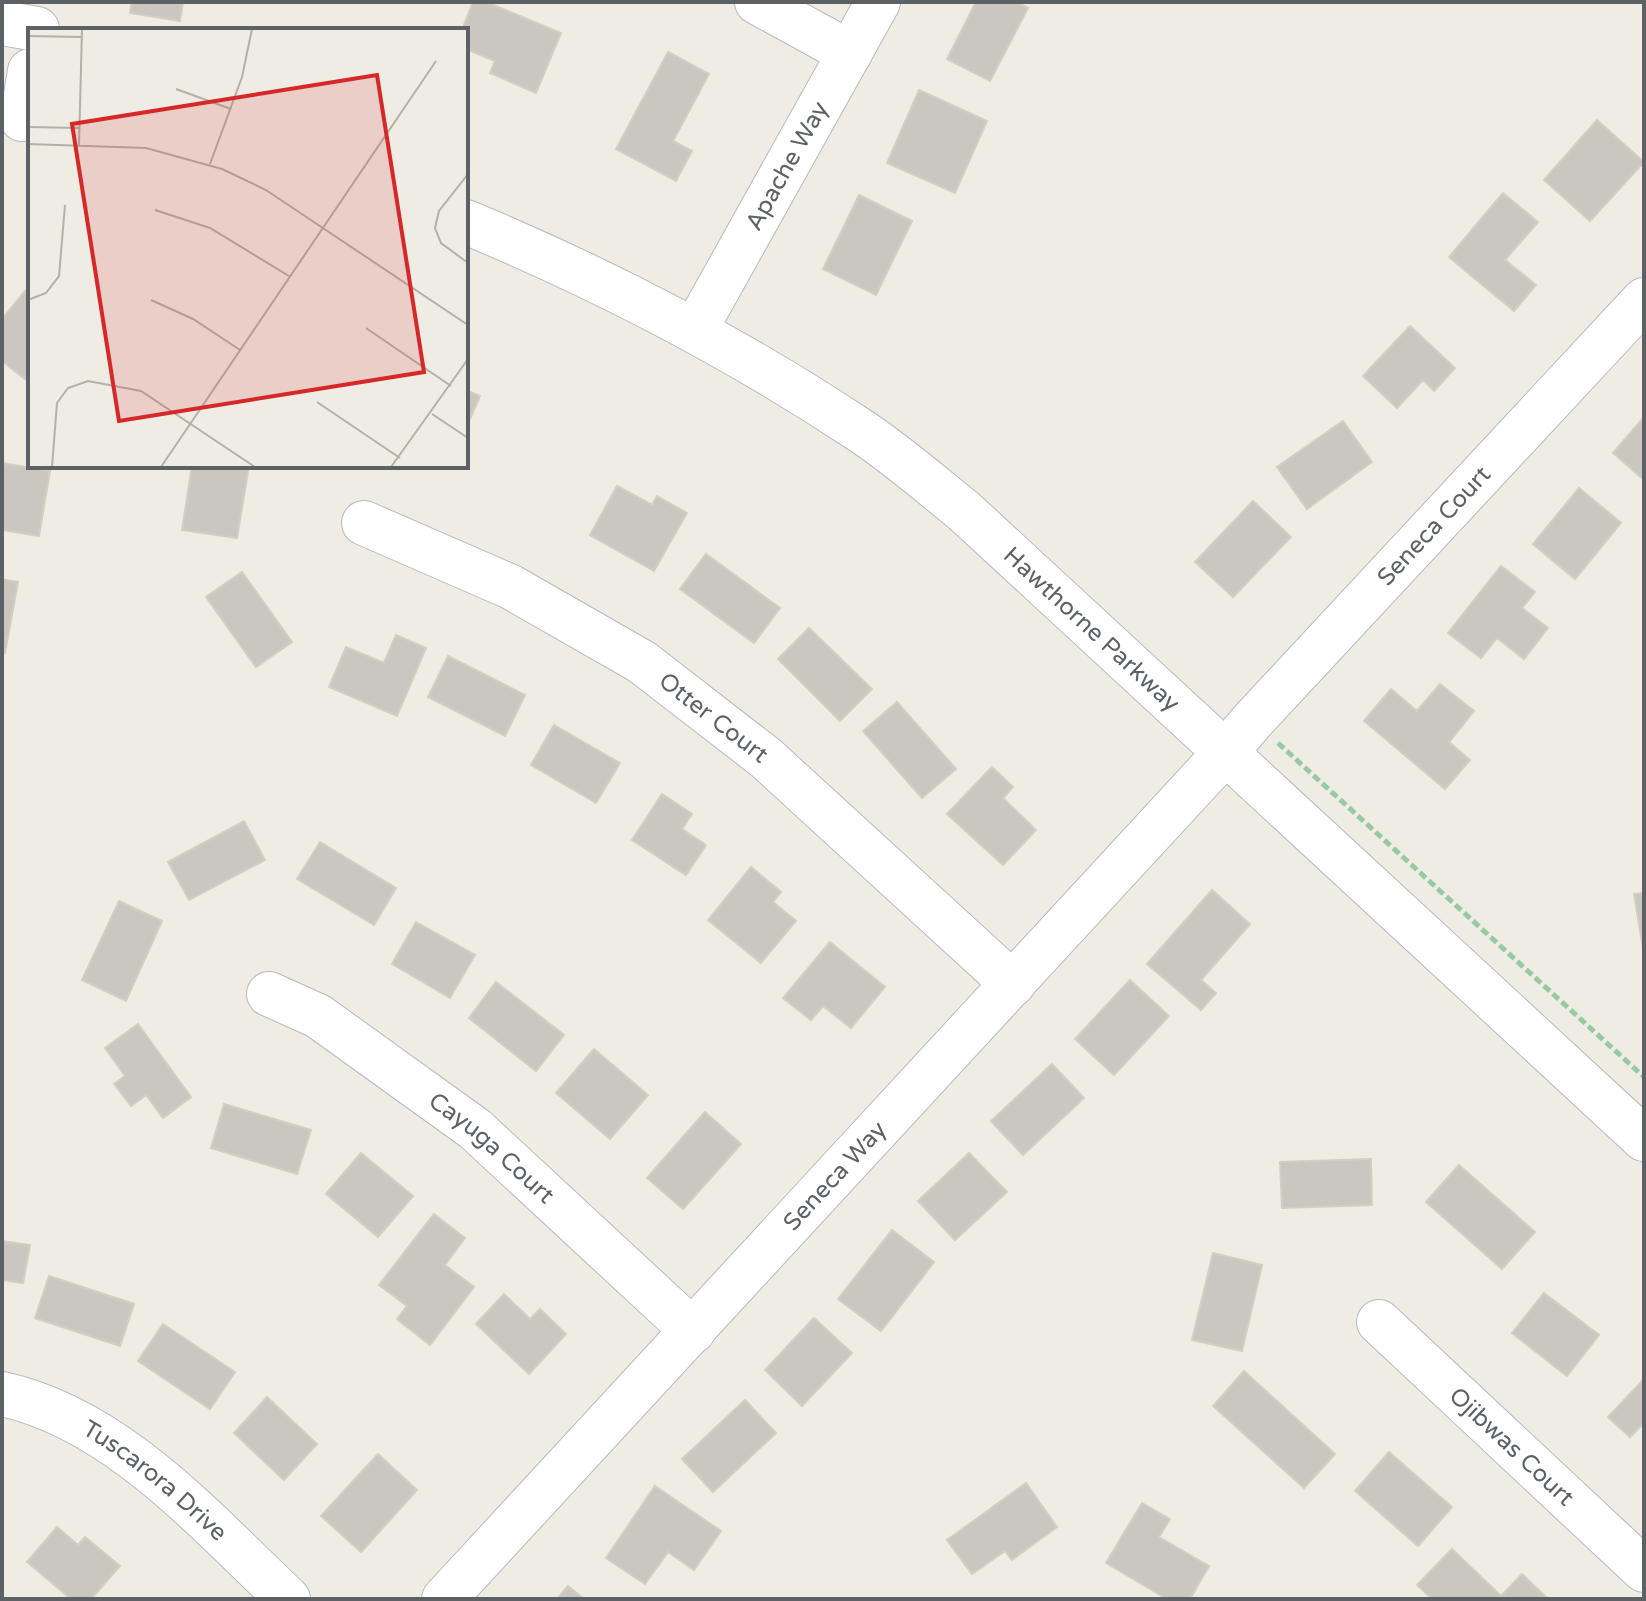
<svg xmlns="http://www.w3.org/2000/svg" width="1646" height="1601" viewBox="0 0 1646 1601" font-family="'Varela Round',sans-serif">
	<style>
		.building { fill: #cac7c1; stroke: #d4cec2; stroke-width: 2 }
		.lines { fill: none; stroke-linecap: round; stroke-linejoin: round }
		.minor-casing { stroke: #b6babf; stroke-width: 46 }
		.path { stroke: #97caa3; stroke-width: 5; stroke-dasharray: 8 4; stroke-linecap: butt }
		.minor { stroke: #fff; stroke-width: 44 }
		.labels { text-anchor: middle; stroke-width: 8; stroke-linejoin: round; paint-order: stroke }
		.street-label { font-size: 24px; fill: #5c6165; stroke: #fff }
		.inset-road { fill: none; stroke: #b0b0ad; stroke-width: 2 }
		.view { fill: #d62828; fill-opacity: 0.15; stroke: #d62828; stroke-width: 4 }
		.inset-edge { fill: none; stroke: #5c6165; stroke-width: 4 }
	</style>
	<rect width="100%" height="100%" fill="#efece4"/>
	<path class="building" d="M132,2H183L180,21L130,13Z
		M473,2H486L561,33L536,93L490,73L495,61L466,49V30H462Z
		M976,2H1016L1028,8L990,81L947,59Z
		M668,52L709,74L673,141L692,151L676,181L616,149Z
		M919,90L987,121L955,193L887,163Z
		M1597,120L1644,162L1590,221L1544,180Z
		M1503,193L1538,222L1505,260L1536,285L1514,311L1449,257Z
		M859,195L912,221L876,295L823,269Z
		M25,291L30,295V383L2,361V319Z
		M1410,326L1455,368L1434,391L1423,380L1397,408L1363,376Z
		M466,390L480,396L466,428Z
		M1644,417V480L1613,453Z
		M1343,421L1372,462L1307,509L1277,467Z
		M2,463L50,471L39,536L2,530Z
		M192,466H249L237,538L182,530Z
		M617,486L652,505L657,496L687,513L654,571L590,535Z
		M1579,488L1621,523L1575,579L1533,544Z
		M1253,501L1291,537L1233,597L1195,562Z
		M706,554L780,608L754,643L680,589Z
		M1501,566L1535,592L1522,608L1548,628L1524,659L1497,638L1481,658L1448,633Z
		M242,572L292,642L256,667L206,597Z
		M2,579L18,582L5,653L2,652Z
		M809,628L872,689L840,721L778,659Z
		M396,635L426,648L397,716L329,687L346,647L384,663Z
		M448,656L525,695L505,736L428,697Z
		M1440,684L1474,711L1449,742L1470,760L1445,789L1364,721L1391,689L1417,711Z
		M897,702L956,769L922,798L863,731Z
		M554,725L620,763L596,803L531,765Z
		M992,767L1013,787L1003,798L1036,830L1003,865L947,814Z
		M662,794L692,814L682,829L706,845L686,875L632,840Z
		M244,821L265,860L189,900L168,862Z
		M320,842L396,888L374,925L297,879Z
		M751,867L781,892L773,902L796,921L761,963L708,920Z
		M1212,890L1250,924L1201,980L1216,993L1201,1010L1147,964Z
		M1644,893V955L1634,894Z
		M119,901L162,921L126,1001L82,980Z
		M416,922L475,955L450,998L392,964Z
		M830,942L885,987L851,1028L823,1006L811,1020L783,998Z
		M1130,980L1169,1016L1114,1075L1075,1039Z
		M496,982L564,1035L536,1071L469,1018Z
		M138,1024L191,1097L163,1118L146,1095L131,1106L114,1084L125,1076L105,1048Z
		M594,1049L648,1095L610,1139L556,1093Z
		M1052,1064L1084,1098L1023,1155L991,1121Z
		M224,1104L311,1130L297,1174L211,1148Z
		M705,1112L741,1144L683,1209L647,1178Z
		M361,1153L413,1196L378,1237L326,1194Z
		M969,1153L1007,1192L955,1240L918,1201Z
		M1371,1159L1372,1205L1282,1208L1280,1162Z
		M1459,1165L1535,1232L1502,1269L1426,1202Z
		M434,1214L465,1238L445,1265L474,1287L430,1345L397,1319L407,1306L379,1285Z
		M892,1230L934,1262L881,1331L838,1299Z
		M2,1241L30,1245L23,1283L2,1280Z
		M1213,1253L1262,1265L1242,1351L1192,1340Z
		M49,1276L134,1304L120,1346L35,1318Z
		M1544,1293L1599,1335L1567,1376L1512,1333Z
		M504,1294L530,1319L540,1309L566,1334L529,1374L476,1324Z
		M814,1318L852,1353L802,1406L765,1370Z
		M163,1324L235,1372L210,1409L138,1361Z
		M1244,1371L1335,1454L1304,1488L1213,1406Z
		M1644,1379V1423L1630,1437L1608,1417Z
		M267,1397L317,1444L284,1480L234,1433Z
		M745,1400L776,1433L713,1492L682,1459Z
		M1389,1452L1452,1507L1418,1546L1355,1491Z
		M378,1454L417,1490L361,1552L321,1516Z
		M1026,1483L1057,1527L1012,1560L1005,1551L972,1574L947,1540Z
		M655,1486L721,1531L694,1570L668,1552L645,1584L606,1558Z
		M1142,1503L1170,1519L1159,1537L1209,1566L1190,1599H1167L1106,1563Z
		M57,1527L78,1545L85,1537L120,1566L91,1599H71L27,1562Z
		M1452,1549L1501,1596L1522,1574L1547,1598L1432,1599L1417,1585Z
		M568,1586L584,1599H557Z"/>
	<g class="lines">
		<defs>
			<g id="minor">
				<path d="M757,2L850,53"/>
				<path d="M2,23L37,29"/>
				<path d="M22,119L30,71"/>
				<path id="s1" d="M466,222C603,279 734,347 858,429C895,453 929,483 964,511L1644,1139"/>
				<path id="s2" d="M695,330L878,2"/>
				<path id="s3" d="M364,523L511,587L642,662L766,758L1013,984"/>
				<path id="s4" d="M269,994L318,1016L475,1129L693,1331"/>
				<path id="s5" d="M1379,1322L1644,1570"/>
				<path id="s6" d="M2,1394C117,1419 206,1522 288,1599"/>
				<path id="s7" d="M444,1599L1225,753L1253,720L1644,300"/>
			</g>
		</defs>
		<use href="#minor" class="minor-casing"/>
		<path class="path" d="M1278,743L1644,1077"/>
		<use href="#minor" class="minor"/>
	</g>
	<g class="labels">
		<g class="street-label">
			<text dy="8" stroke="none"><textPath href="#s2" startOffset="188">Apache Way</textPath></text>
			<text dy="8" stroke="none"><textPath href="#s7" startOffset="1460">Seneca Court</textPath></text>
			<text dy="8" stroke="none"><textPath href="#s1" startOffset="752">Hawthorne Parkway</textPath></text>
			<text dy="8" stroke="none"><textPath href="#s3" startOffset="402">Otter Court</textPath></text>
			<text dy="8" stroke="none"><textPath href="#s4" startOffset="272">Cayuga Court</textPath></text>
			<text dy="8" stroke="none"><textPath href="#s7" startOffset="576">Seneca Way</textPath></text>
			<text dy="8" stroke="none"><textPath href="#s5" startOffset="182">Ojibwas Court</textPath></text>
			<text dy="8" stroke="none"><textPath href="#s6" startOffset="178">Tuscarora Drive</textPath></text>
		</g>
	</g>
	<g transform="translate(28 28)">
		<rect width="440" height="440" fill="#efece4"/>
		<path class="inset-road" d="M0,8L54,9M148,61L203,81M0,99L52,100M0,116L118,120L194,141L238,162L440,297M51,117L54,1M182,136L214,49L224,1M440,146L411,183L407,200L413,215L440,235M127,182L182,200L261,248M0,272L18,265L31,248L37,177M123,272L165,291L212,322M338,300L423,358M289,374L372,430M404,386L440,410M24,439L29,375L40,360L60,353L113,363L227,439M133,439L408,33M363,439L440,331"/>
		<path class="view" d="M349,47L396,344L91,393L44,96Z"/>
		<rect width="440" height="440" class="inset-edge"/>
	</g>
	<rect width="1646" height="1601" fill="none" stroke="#5c6165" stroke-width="8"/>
</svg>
